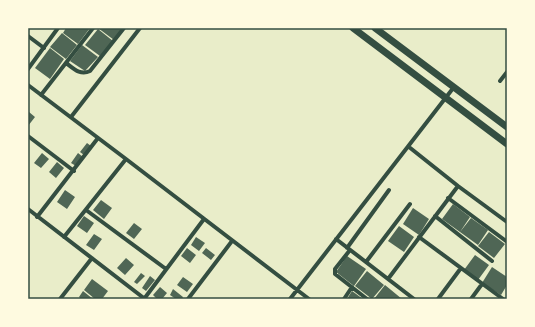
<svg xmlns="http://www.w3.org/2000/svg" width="535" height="327" viewBox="0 0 535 327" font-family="Signika,sans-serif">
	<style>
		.building { fill: #4f6655 }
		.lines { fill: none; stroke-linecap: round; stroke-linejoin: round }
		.minor { stroke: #344e41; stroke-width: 4 }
		.secondary { stroke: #344e41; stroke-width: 7 }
		.neatline { fill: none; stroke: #344e41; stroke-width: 1.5 }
	</style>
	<rect width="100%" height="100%" fill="#e9edc9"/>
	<path class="building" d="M66,28H90L78,44L63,33Z
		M98,28H124L114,40Z
		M98,29L113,41L100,56L85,45Z
		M62,33L77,45L66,59L50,47Z
		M82,45L98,57L85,71L70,61Z
		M50,48L64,59L50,79L35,68Z
		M29,112L35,117L28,126V114Z
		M87,143L91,146L84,155L80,152Z
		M42,153L49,159L41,168L34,163Z
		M78,153L83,157L76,166L71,163Z
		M57,162L64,168L56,178L49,172Z
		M65,190L75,197L67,209L57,202Z
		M101,200L112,208L104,219L93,210Z
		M453,204L470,217L460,232L442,219Z
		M413,208L429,219L419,235L403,224Z
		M84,216L94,223L87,233L77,226Z
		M471,218L488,230L478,245L460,232Z
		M134,223L142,229L134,239L126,233Z
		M399,226L414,237L404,252L388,241Z
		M489,232L505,244L494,258L478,246Z
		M94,234L102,239L94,250L86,245Z
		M196,237L205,243L199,251L191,245Z
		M187,248L196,255L190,263L181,256Z
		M206,248L215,255L211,260L202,253Z
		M475,255L489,265L478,280L464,270Z
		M347,256L366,269L354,286L336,272Z
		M126,258L134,265L125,275L117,268Z
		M492,267L507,277V285L501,295L482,283Z
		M367,271L384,285L372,299L355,286Z
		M141,273L145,276L137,284L134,282Z
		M150,276L155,280L146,291L142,288Z
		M183,277L193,284L187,292L177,285Z
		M92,279L108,291L102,299H95L84,290Z
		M385,285L402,299H374Z
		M160,287L167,293L162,299H157L153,295Z
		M173,289L183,297L182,299H176L170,295Z
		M83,291L93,299H81L79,297Z
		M352,291L363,299H347Z"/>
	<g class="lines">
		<path class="minor" d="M28,36L44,48
			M66,63C73,68 80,76 90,71L124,28
			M28,69L58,28
			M500,81L507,72
			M28,85L126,159L309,299
			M41,95L93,28
			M71,117L140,28
			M28,136L74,171
			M409,147L458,186L507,222
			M448,198L506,241
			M28,209L145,299
			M86,210L166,269
			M435,216L492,261
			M37,217L98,138
			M64,237L126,159
			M419,237L503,299
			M336,239L414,299
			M347,248L389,190
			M350,250L335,269V274L367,299
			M366,262L410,204
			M388,279L458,186
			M60,299L92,258
			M144,299L204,219
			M188,299L232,241
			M290,299L454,87
			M344,299L352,287
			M438,299L461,268
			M471,299L482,284"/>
		<path class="secondary" d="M353,28L507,144
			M375,28L507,127"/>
	</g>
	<rect width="535" height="327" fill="none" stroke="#fefae0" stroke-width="58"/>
	<rect x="29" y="29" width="477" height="269" class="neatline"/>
</svg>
